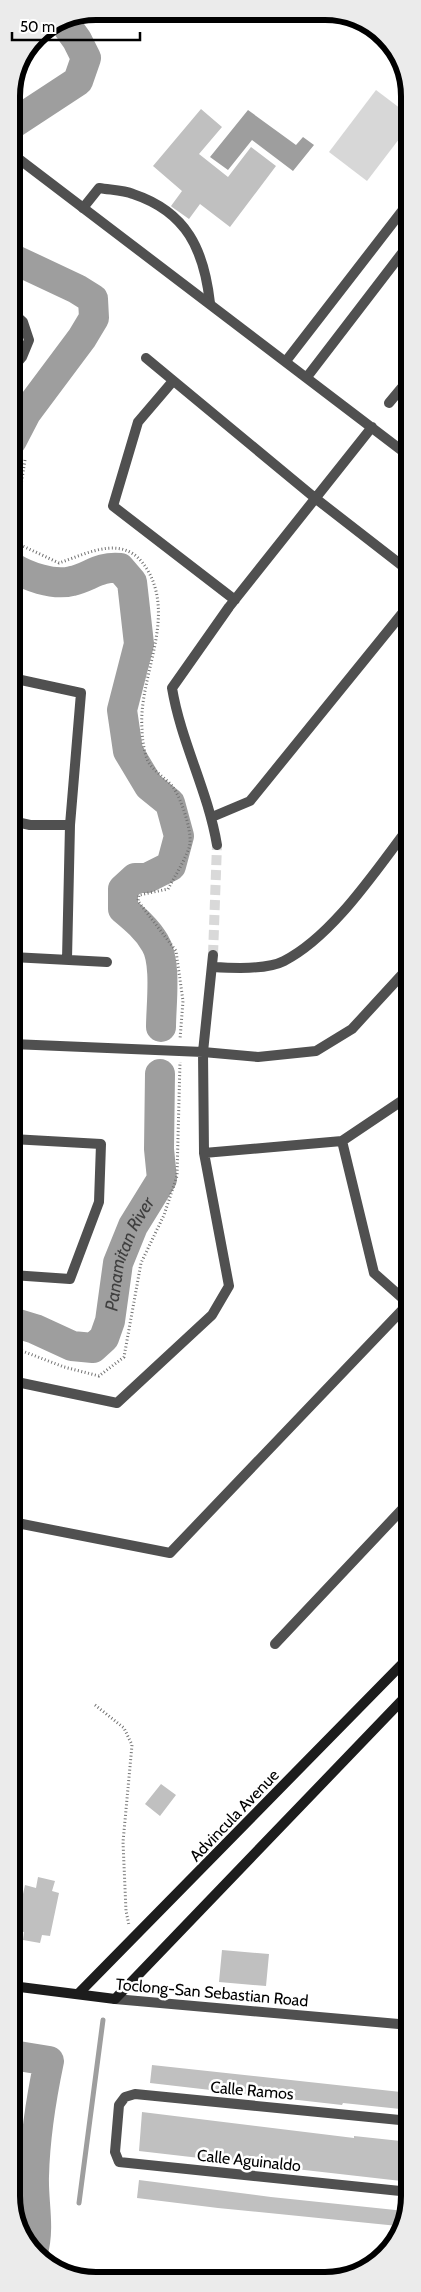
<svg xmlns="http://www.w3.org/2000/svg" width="421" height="2292" viewBox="0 0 421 2292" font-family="Cabin,sans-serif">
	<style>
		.green { fill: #d7d7d7 }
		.water { fill: #9e9e9e }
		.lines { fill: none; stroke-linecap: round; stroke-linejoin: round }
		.stream { stroke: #9e9e9e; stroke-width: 5 }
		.river { stroke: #9e9e9e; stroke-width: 30 }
		.building { fill: #c0c0c0 }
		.minor-tunnel { stroke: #d9d9d9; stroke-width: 10; stroke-dasharray: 10 5; stroke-linecap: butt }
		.path { stroke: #727272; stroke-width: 3; stroke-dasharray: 1 2.5; stroke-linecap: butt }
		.service { stroke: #505050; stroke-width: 10 }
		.minor { stroke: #505050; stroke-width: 10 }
		.tertiary { stroke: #505050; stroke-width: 10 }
		.secondary { stroke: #1d1d1d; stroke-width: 10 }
		.labels { text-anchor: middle; stroke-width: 5; stroke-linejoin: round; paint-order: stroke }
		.street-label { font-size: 16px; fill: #000; stroke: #fff }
		.water-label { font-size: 18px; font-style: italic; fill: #3f3f3f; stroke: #fff }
		.rim { fill: none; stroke: #000; stroke-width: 6 }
	</style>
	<rect width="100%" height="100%" fill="#fff"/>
	<path class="green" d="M376,90L409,115V126L367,181L329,152Z"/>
	<path class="water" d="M248,110L296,145L303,137L314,145L293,171L252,140L228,170L210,157Z"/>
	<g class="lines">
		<path class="stream" d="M79,2203L103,2020"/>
		<g class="river">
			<path d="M14,123L78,81L86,58L77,40L62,19"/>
			<path d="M11,258L77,289L93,299L94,318L82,338L26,413L12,440"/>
			<path d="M12,567C27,576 53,586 72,581C90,577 99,566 120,568L132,582L139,644L122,710L128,751L149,786L170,803L179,836L171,866L147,878H135L123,889V909C135,919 147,929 155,943C167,962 161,1005 161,1027"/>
			<path id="s1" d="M12,1322L35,1329L72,1346L93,1348L104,1338L110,1321L118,1263L133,1226L162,1179L159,1149L160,1074"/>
			<path d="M12,2055L49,2061C41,2099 35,2137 34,2176C33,2201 40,2227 33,2252"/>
		</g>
	</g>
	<path class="building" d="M201,109L222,127L199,154L228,177L251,147L276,166L230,227L200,204L189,219L172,207L171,206L182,191L153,166Z
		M161,1784L176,1795L160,1816L145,1804Z
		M38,1877L55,1881L52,1891L59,1893L50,1936L42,1935L40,1943L23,1940L24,1932L15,1930L25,1885L36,1888Z
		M222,1950L269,1954L266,1986L219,1982Z
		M152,2065L410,2093V2110L343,2103L342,2105L150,2083Z
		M142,2112L354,2138V2136L410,2142V2182L139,2151Z
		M139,2180L271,2197L405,2211L398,2226L218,2208L137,2198Z"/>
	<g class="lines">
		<path class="minor-tunnel" d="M213,955L217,845"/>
		<path class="path" d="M25,460L12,541L59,563C91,552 125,533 147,569C177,619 138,677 142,729C142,738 144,751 147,759C151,770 166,778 173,787C181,798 194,835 189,848C184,862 175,876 168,889L139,895L138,901L176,951L183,1001L180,1039
			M12,1347L64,1367L99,1376L124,1357L141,1263L164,1215L177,1176L180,1062
			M95,1705L124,1728L132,1745L123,1842L126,1911L129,1925"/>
		<path class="service" d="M83,208L99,188C110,190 123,190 133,194C187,212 204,250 210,303"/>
		<path class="minor" d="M11,153L409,456
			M11,311L23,322L29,340L22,357L11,370
			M146,358L315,498L409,571
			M286,361L409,202
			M307,377L409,244
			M173,381L138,422L113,506L235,600
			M389,403L409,379
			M12,678L81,693L70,825L67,959
			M212,817L250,801L409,605
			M12,821L30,825H70
			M217,845C208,791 181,742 172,688L229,607L372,427
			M213,955L203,1052L204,1153L342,1141L374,1273L409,1304
			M12,957L107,962
			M212,967C231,968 267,970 284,961C333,936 376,870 409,827
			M12,1044L203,1052L258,1057L316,1051L352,1029L409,967
			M12,1139L101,1144L99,1202L70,1279L12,1275
			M342,1141L409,1096
			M12,1381L117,1403L212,1315L229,1286L204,1153
			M12,1522L170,1553L409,1303
			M275,1644L409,1502
			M410,2121L135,2094L125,2097L119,2105L115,2152L119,2162L410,2192"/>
		<path class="tertiary" d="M115,1999L410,2025"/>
		<path class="secondary" d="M12,1986L115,1999L409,1693
			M79,1993L409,1657"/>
	</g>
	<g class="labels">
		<g class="street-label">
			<text transform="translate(234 1815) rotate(-46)" y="6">Advincula Avenue</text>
			<text transform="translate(212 1992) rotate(5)" y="6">Toclong-San Sebastian Road</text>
			<text transform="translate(252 2090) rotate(5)" y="6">Calle Ramos</text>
			<text transform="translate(249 2160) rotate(6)" y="6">Calle Aguinaldo</text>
		</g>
		<g class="water-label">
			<text dy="6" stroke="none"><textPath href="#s1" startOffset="189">Panamitan River</textPath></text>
		</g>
	</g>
	<path d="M0 0H421V2292H0ZM96 20H325A76 76 0 0 1 401 96V2196A76 76 0 0 1 325 2272H96A76 76 0 0 1 20 2196V96A76 76 0 0 1 96 20Z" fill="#ebebeb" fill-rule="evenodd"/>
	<path class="rim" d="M96 20H325A76 76 0 0 1 401 96V2196A76 76 0 0 1 325 2272H96A76 76 0 0 1 20 2196V96A76 76 0 0 1 96 20Z"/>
	<path d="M12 32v8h128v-8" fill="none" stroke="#000000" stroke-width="2.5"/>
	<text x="20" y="32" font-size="15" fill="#000000" stroke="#ffffff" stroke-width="4" paint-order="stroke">50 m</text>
</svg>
